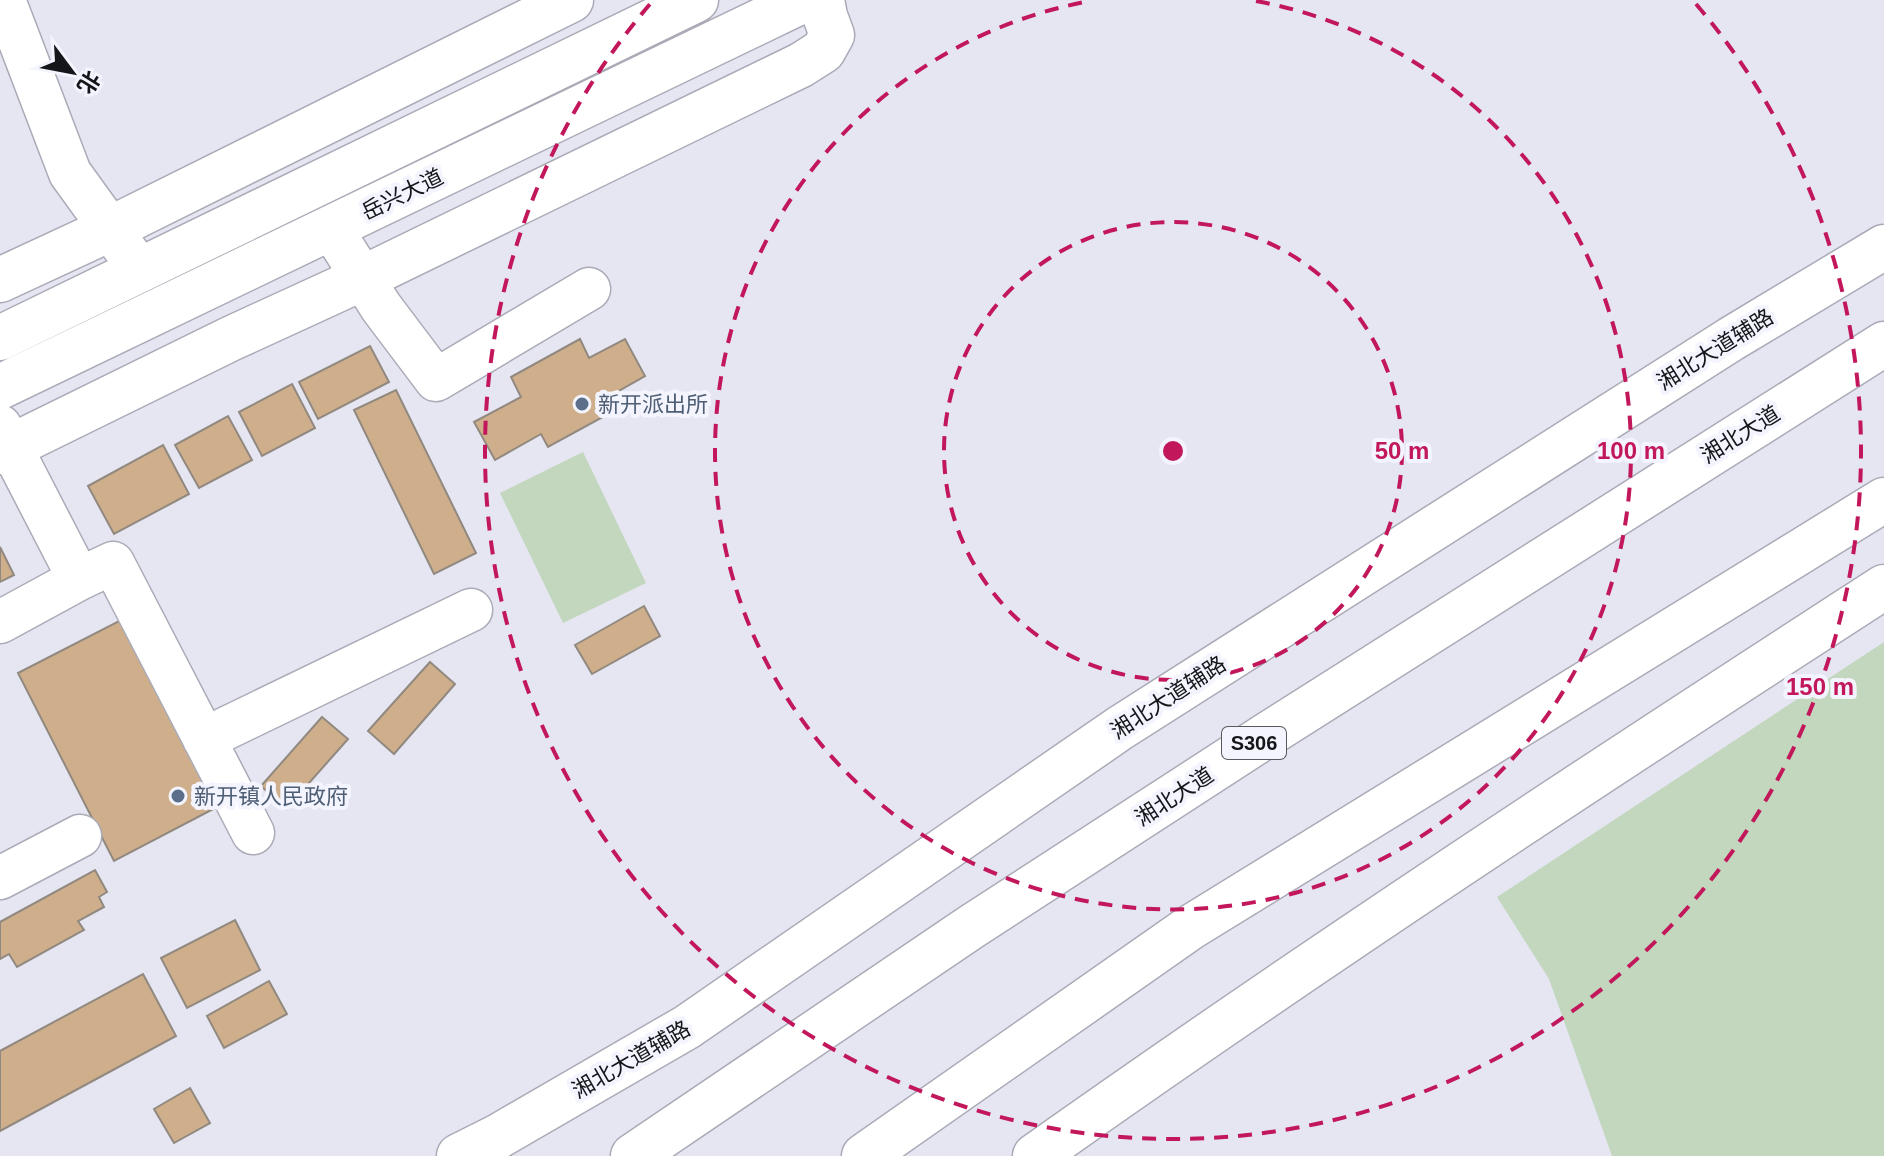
<svg xmlns="http://www.w3.org/2000/svg" width="1884" height="1156" viewBox="0 0 1884 1156" font-family="Helvetica,'Noto Sans SC',sans-serif">
	<style>
		.green { fill: #c2d7bd }
		.building { fill: #cfaf8b; stroke: #918980; stroke-width: 2 }
		.lines { fill: none; stroke-linecap: round; stroke-linejoin: round }
		.minor-casing { stroke: #aaabb7; stroke-width: 45 }
		.major-casing { stroke: #aaabb7; stroke-width: 47 }
		.minor { stroke: #fff; stroke-width: 42 }
		.major { stroke: #fff; stroke-width: 44 }
		.ring { fill: none; stroke: #c2185b; stroke-width: 4; stroke-dasharray: 14 10 }
		.service-dot { fill: #5c6f8a; stroke: #f3f4fd; stroke-width: 3 }
		.labels { text-anchor: middle; stroke-width: 8; stroke-linejoin: round; paint-order: stroke }
		.shield { fill: #f3f4fd; stroke: #58595e; stroke-width: 2 }
		.shield-label { font-size: 20px; font-weight: bold; fill: #15161a }
		.street-label { font-size: 22px; fill: #15161a; stroke: #f3f4fd }
		.service-label { font-size: 22px; fill: #4e5e75; stroke: #f3f4fd; text-anchor: start }
		.centre { fill: #c2185b; stroke: #f3f4fd; stroke-width: 4 }
		.ring-label { font-size: 24px; text-anchor: middle; font-weight: bold; fill: #c2185b; stroke: #f3f4fd; stroke-width: 8; stroke-linejoin: round; paint-order: stroke }
	</style>
	<rect width="100%" height="100%" fill="#e5e6f2"/>
	<path class="green" d="M583,452L646,583L563,623L500,493Z
		M1884,642V1156H1612L1549,979L1497,897Z"/>
	<path class="building" d="M580,339L589,358L625,339L645,376L603,400L610,413L548,447L541,434L495,460L474,422L521,397L511,377Z
		M370,346L389,382L318,419L299,382Z
		M292,384L315,428L262,456L239,412Z
		M396,390L476,553L434,574L354,410Z
		M228,416L252,460L199,488L175,445Z
		M163,445L189,494L114,534L88,486Z
		M0,547L14,575L0,582Z
		M644,606L660,636L592,674L575,645Z
		M123,619L219,806L114,861L18,673Z
		M430,662L455,684L394,754L368,731Z
		M322,717L348,739L286,809L261,786Z
		M95,870L107,892L99,897L104,907L78,921L84,930L17,967L9,954L0,959V922Z
		M235,920L260,970L187,1008L161,958Z
		M143,974L176,1036L0,1131V1051Z
		M269,981L287,1014L224,1048L207,1016Z
		M190,1088L210,1123L174,1143L154,1109Z"/>
	<g class="lines">
		<defs>
			<path id="minor" d="M4,0L70,173L140,270
				M331,228L381,307L436,380L589,289
				M0,426L79,579L113,563L253,833
				M0,622L79,579
				M204,739L471,610
				M0,878L80,836"/>
			<path id="major" d="M0,280L110,229L571,0
				M0,338L696,0
				M0,387L804,0
				M0,452L230,339L363,278L801,65L823,51L832,35L825,16L822,0
				M459,1156L497,1137L687,1027L1120,728L1731,339L1884,247
				M633,1156L971,927L1267,735L1884,344
				M864,1156L1191,927L1884,500
				M1035,1156C1313,959 1598,772 1884,587"/>
		</defs>
		<use href="#minor" class="minor-casing"/>
		<use href="#major" class="major-casing"/>
		<use href="#minor" class="minor"/>
		<use href="#major" class="major"/>
	</g>
	<g class="ring">
		<circle cx="1173" cy="451" r="229"/>
		<path d="M1256 1A458 458 0 1 1 1090 1"/>
		<path d="M1696 4A688 688 0 1 1 650 4"/>
	</g>
	<g class="service-dot">
		<circle cx="582" cy="404" r="8"/>
		<circle cx="178" cy="796" r="8"/>
	</g>
	<g class="labels">
		<rect class="shield" x="1222" y="727" width="64" height="32" rx="6"/>
		<g class="shield-label">
			<text x="1254" y="750">S306</text>
		</g>
		<g class="street-label">
			<text transform="translate(402 194) rotate(-26)" y="8">岳兴大道</text>
			<text transform="translate(1715 349) rotate(-32)" y="8">湘北大道辅路</text>
			<text transform="translate(1740 434) rotate(-32)" y="8">湘北大道</text>
			<text transform="translate(1168 697) rotate(-33)" y="8">湘北大道辅路</text>
			<text transform="translate(1174 796) rotate(-33)" y="8">湘北大道</text>
			<text transform="translate(631 1059) rotate(-30)" y="8">湘北大道辅路</text>
		</g>
		<g class="service-label">
			<text x="598" y="412">新开派出所</text>
			<text x="194" y="804">新开镇人民政府</text>
		</g>
	</g>
	<circle cx="1173" cy="451" r="12" class="centre"/>
	<g class="ring-label">
		<text x="1402" y="459">50 m</text>
		<text x="1631" y="459">100 m</text>
		<text x="1820" y="695">150 m</text>
	</g>
	<g transform="translate(72 72) rotate(122)" stroke="#f3f4fd" stroke-width="6" paint-order="stroke">
	<path d="M0-6L14 30L0 20L-14 30Z" fill="#15161a"/>
	<text y="-12" font-size="22" font-weight="bold" text-anchor="middle" fill="#15161a">北</text>
	</g>
</svg>
